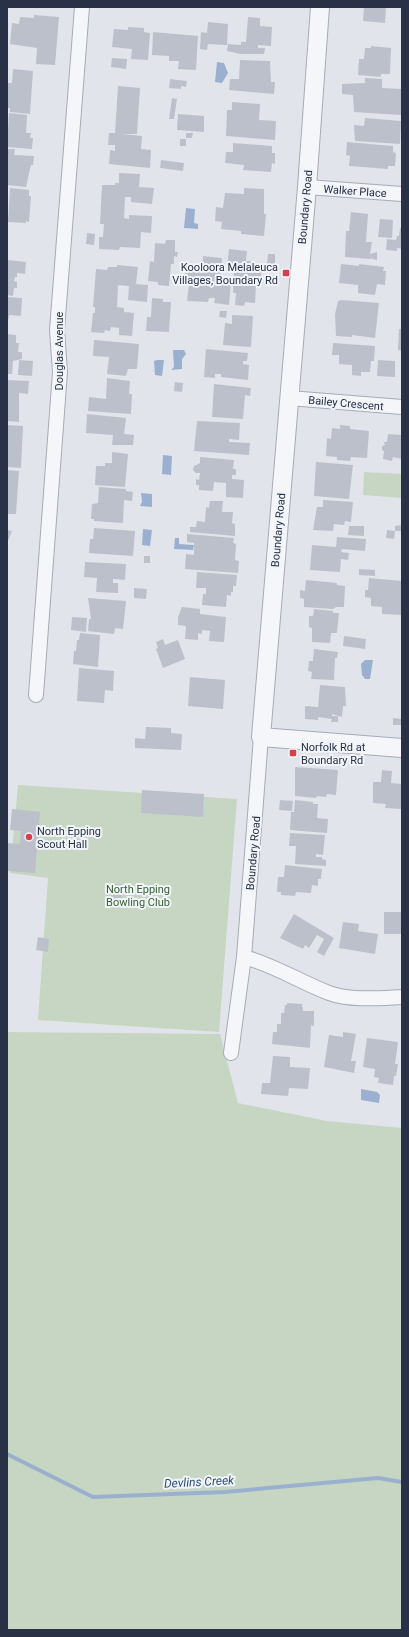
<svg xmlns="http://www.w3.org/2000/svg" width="409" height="1637" viewBox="0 0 409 1637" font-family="Roboto,sans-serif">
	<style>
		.green { fill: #c6d6c2 }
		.water { fill: #9ab0ce }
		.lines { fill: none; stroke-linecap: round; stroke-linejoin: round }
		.stream { stroke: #9ab0ce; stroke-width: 4 }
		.building { fill: #bbc0cb }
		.minor-casing { stroke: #a6abb6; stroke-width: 16 }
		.tertiary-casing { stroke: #a6abb6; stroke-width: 20 }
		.minor { stroke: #f5f6f9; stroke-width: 14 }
		.tertiary { stroke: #f5f6f9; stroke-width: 18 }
		.poi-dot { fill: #da3d4d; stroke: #f1f4f8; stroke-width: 1.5 }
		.labels { text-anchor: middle; stroke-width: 4; stroke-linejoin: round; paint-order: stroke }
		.street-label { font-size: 11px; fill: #283145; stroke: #f1f4f8 }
		.poi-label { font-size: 11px; fill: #283145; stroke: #f1f4f8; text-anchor: start }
		.park-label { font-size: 11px; fill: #3a6134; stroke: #f1f4f8 }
		.water-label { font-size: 12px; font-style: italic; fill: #2e4d7c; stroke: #f1f4f8 }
	</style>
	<rect width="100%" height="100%" fill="#e1e5eb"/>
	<path class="green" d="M364,472L402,474V498L363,495Z
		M18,785L237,799L219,1032L38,1020L48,878L10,873Z
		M7,1032L220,1034L238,1103L327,1121L402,1128V1630H7Z"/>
	<path class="water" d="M217,62L224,63L228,73L222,83L215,82Z
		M186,208L195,209L194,223L198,224V229L184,228Z
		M173,350H184L186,354L182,359V369L171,370L174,367Z
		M157,360H164L162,376L155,375L154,361Z
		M163,455L172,456L171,475L162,474Z
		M141,493L152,494V507L140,506L142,502Z
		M143,529L152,530L150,546L142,545Z
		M175,538H179V544L194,545L193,550L174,549Z
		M365,660H373L370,679H365L362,675L361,664Z
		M361,1089L377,1092L380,1095L379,1103L361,1100Z"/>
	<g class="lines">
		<path class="stream" d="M7,1454L93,1497L225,1492L378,1478L402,1482"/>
	</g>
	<path class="building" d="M364,7H386L385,23L363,21Z
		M34,15L59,17L55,65L36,64L37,48L10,44L12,23L19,24L20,17L34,18Z
		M248,17L260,18V26L272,27L271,46L258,45V48H265L264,54H240L227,51L228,44L241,45V42H246Z
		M208,22L228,24L227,45L208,44L207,50L200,49L201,32L207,33Z
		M128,27L144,28V32L150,33L148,60L131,59L132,49L112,47L114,29L128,30Z
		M153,32L198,36L196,70L178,69L179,61H169V56L152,55Z
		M371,46L391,48L390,74H381V77L358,75L359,59H364L365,48H371Z
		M112,58L127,59L126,69L111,67Z
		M240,60L270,61L271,82H275L274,94L229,90L230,79H239Z
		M13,69L33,71L30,114L10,112V108H7V83H12Z
		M365,78L382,79V88L402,89L401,115L354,112L353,95L342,94V84L365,83Z
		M170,79L187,81L186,87L181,86V89L169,88Z
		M118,86L140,88L137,134H122L142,136L141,149L151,150L150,168L109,164L110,150L115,151V145H108L109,133H115Z
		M172,98L177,99L174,119H169Z
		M232,102L260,104L259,120L276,121L275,140L226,136L227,110H232Z
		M9,113L27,115L26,133H31L30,138H33L32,149L7,147Z
		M178,114L204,116V132L177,130Z
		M365,118L401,121L400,144L355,141L354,125L364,126Z
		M186,133H193L192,138H186Z
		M180,139H186V146H180Z
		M347,142L393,146V152L396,153L395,166H388V169L349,166L350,156L346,155Z
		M233,143L272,146V153H275V164L272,163L271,172L243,170L244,165L225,163L226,152H233Z
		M7,149H15L14,155L34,156L33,165H31L26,187L7,185Z
		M161,160L184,163L183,171L160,168Z
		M119,173L140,174L139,187L154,188L152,204L131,202V197H125L124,218L129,219V215L152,216L151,233L141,232L140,248L120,247L119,250L99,249V237H103L104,224H100L102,185H115V183H119Z
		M10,188L29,190V196H31L29,222L26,221V223L8,222Z
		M244,188L264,189V214H266L264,236L241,234V231L221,229L222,222L215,221L216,207L223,208L225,193L244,194Z
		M351,212L368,214L366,242H372L370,254L377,252V260L372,259V258L370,259L345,257L346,231H349Z
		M380,219L393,220L392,238L378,237Z
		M400,228H402V249L397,248V251L386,250L387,239L396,240L397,236H399Z
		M87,233L95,234L94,245L86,244Z
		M166,240H175V252H178L177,257L174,256V264H171L169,286L158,285V282L148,281L150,261L154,262L155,243L165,244Z
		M229,249L247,251L246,261H251V265L262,266L260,285H256L255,303L245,302L244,306L235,305L236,293H233L234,272H241L242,270L227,269Z
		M268,254H275V265L267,264Z
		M203,256L222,258L220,281L231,282L229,305L214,303L215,298H209L208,302L187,301L189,285L184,284L186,265L202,268Z
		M7,260L26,262L25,274L17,273V277H15L14,281L17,282V288H14L13,296L7,295Z
		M341,264L359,266V264L384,267L383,271H386L385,285L377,284L375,295L358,293V285L339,283Z
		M117,265L138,267L136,284L148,285L147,302L128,300L129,286L118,285L117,307L124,308V312L134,313L132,336L119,335V328L111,327L110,331L105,330L104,333L91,332L93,313H95V307H93L96,269L107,270L108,267H117Z
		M7,297L22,298L21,316L9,315L8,322Z
		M152,298L163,299V302H171L169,332L146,331L147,317H151Z
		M341,300L379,303L375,338L352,335V337L336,336L335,314L338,301Z
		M220,311H227L226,318L219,317Z
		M232,315L253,316L251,347L223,345L225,323L232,324Z
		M399,329H402V351L398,350Z
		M7,334L16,335V343H19L18,352H22V359L13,361L12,374H7Z
		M94,340L139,344L137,369H128L126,376L107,374L109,357L93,356Z
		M333,343L375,346L374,361H371L370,372H361V376L352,375V365L339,364V355H332Z
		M206,349L248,353L247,361H243V364L249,365L248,380L221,377V374H215V378L204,377Z
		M19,360L33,361L32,376L18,375Z
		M378,360L395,361V377L377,376Z
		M107,378L130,381L129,394H132L131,414L88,411L89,397L106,399Z
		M7,380L29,381L28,394L19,393V422L7,421Z
		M175,382L183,383L182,392L174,391Z
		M214,384L251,388L250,396L245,395L243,419L212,417Z
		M87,414L126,418L124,434L134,435L133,445H112L113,435L86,433Z
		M197,421L240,423L239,440L229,439V442L250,443L249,455L194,451Z
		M7,425L23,426L21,468L7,467Z
		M340,425L350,426V429L369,431L367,458L351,457L350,461L337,460V457L326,456L327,438L331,439L332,428L340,429Z
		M388,434L402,435V459L393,457L392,461L383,459L384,451L382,450V446L385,445L384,442H387Z
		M112,452L128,454L125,487L95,485L96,466H105V463H112Z
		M200,457L234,460L233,469H236V475H232V479L244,480L243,498L226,497V483L214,482L213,491L199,490V485H196V479L199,480L200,473H196L193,470L194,466L200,463Z
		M316,462L353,465L349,499L314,496Z
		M7,470L19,471L16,514H8L7,517Z
		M99,487L126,489V491L133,492L132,501L124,500L123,523L94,521V519H91L92,504L98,503Z
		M323,500L353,502L351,522L345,521L344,525L334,524L333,531L313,530L317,507H323Z
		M210,501H223L222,512H233L232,523L235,524V536L190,532V527H196L197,521L205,522L206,507L209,508Z
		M402,525V531H395V526Z
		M349,526H364V536L348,535Z
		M94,528L135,531L133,556L89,553L90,539H93Z
		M7,530L12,531L7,543Z
		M387,530L395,531L394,539L386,538Z
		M187,534L234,538L233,543L236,544L235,560L239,561L238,573L185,569L186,554L194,555V543L187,542Z
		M337,537L366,539L365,551L342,549L341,552L349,553L348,560L341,559L340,572L310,570L312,545L336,547Z
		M144,556H150V563H144Z
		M85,562L126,564L125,580L113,579V583H118V593L96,592L97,578L84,577Z
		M359,569L375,570V576L359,575Z
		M197,572L237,575L236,586H233V592H231V596L227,595L226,607L202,605L203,594H206V588H196Z
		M369,578L402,581V615L382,614V607L371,606V598L365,597V590H368Z
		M306,580L337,583V585L345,586L344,607H336L333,609L304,607V599L300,598V590L305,591Z
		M134,588L147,589L146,599L134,598Z
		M88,598L126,601L123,629L115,628L114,634L88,631L89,619H91Z
		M182,607L200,609V614L226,617L224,642L209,641L210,631L202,630V634L198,633V640L185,639L186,626L178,625V617Z
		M314,609L333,611V613H339L337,633H331L330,643L312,642V628L309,627V616H313Z
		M72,617L87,618L86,632L71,630Z
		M80,633L100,635L98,667L73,664L74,651H76L77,640H79Z
		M344,636L366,639L365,649L343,646Z
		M163,639L165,645L178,640L185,659L163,668L156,649L158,648L156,642Z
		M314,649L338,652L337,658H335L334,680L311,679L312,672L308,671L309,661H313Z
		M79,668L114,671L113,691L105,690L104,703L77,701Z
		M190,677L225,680L223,709L188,706Z
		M320,685L345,687L346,706H343L342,717L332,714V716H338V722H331L332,719L318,717V720L305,719V706L318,707Z
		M393,718L402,719V725H393Z
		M146,727L171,728V733L182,734L181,750L135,748V738L145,739Z
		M295,767L338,770L336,795L327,794L326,797L317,796L316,798L295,796Z
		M382,770L392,771L391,783L402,784L401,809L385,808L386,804L373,803V782H381Z
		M142,790L204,794L203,817L141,813Z
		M280,800L293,801L292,811L279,810Z
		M295,800L313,802V804H318L317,818L328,819L327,833L290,830L291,812H294Z
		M12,809L40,812L35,873L7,871V843L20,844L21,831L10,830Z
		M290,833L325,835L323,855L316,854V857H322V859L326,860V866L295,864L296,846H289Z
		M285,865L322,869L321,879H318V886L312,885L311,893L296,892L295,896L281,895V892H277L278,877H284Z
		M111,884H122V907H111Z
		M384,912H402V934H384Z
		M294,914L334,938L324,956L317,952L324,939L317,935L309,948L305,945L303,949L280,938Z
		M343,922L359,924L358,931L378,934L375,954L339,948Z
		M38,937L49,939L48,952L36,950Z
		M287,1003L302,1004L303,1011H314V1026L311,1025L310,1048L272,1044L273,1032H277V1024H281V1013H284L285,1005H287Z
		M343,1032L356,1034L351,1061H356L354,1073L324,1067L329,1035L343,1037Z
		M367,1038L398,1042L395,1064H398L396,1076H394L393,1085L378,1083L379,1078L374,1077L375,1069L363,1067Z
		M273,1056L290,1057V1067L310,1068L308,1089L289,1088L288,1096L261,1094L262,1083H270Z"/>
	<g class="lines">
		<defs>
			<path id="minor" d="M307,187L402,194
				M289,398L402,407
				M36,695L60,372L57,330L82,7
				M244,957C274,965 300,982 329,993C350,1001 380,998 402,997
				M231,1053L244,957L261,737"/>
			<path id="tertiary" d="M320,7L307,187L261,737L402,748"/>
		</defs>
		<use href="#minor" class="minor-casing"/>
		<use href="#tertiary" class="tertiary-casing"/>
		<use href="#minor" class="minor"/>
		<use href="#tertiary" class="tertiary"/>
	</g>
	<g class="poi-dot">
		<rect x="282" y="269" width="8" height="8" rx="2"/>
		<rect x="289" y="749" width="8" height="8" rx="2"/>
		<circle cx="29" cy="837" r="4"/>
	</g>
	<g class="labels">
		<g class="street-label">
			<text transform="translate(355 191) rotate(4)" y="4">Walker Place</text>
			<text transform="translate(305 207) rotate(-85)" y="4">Boundary Road</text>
			<text transform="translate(59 351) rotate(-90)" y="4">Douglas Avenue</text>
			<text transform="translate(346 403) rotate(5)" y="4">Bailey Crescent</text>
			<text transform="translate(278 530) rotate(-85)" y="4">Boundary Road</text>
			<text transform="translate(253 853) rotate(-85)" y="4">Boundary Road</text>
		</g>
		<g class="poi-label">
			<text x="278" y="271" text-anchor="end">Kooloora Melaleuca<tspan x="278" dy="13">Villages, Boundary Rd</tspan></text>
			<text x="301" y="751">Norfolk Rd at<tspan x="301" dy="13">Boundary Rd</tspan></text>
			<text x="37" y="835">North Epping<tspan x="37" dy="13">Scout Hall</tspan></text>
		</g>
		<g class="park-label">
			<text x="138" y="893">North Epping<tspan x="138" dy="13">Bowling Club</tspan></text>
		</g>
		<g class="water-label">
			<text transform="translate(199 1482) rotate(-3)" y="4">Devlins Creek</text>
		</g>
	</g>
	<rect width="409" height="1637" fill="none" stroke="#283145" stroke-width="16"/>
</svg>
